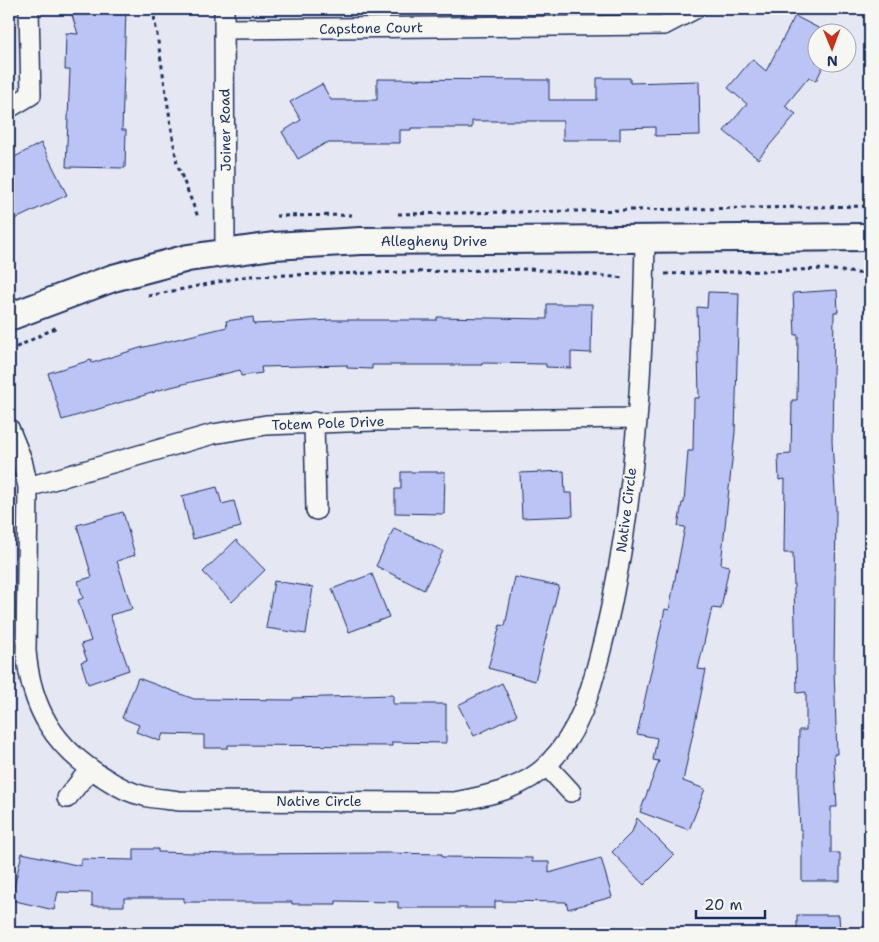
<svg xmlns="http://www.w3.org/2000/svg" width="879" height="942" viewBox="0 0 879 942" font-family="'Shantell Sans',sans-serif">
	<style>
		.building { fill: #bcc4f5; stroke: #1b2f5e }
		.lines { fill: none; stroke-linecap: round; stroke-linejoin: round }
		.street-casing { stroke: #1b2f5e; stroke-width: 22 }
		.secondary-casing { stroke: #1b2f5e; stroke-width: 30 }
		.path { stroke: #1b2f5e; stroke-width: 3; stroke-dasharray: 4 4; stroke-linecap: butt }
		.street { stroke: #f6f6f2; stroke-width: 19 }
		.secondary { stroke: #f6f6f2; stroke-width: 26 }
		.labels { text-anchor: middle; stroke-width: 4; stroke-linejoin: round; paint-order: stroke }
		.street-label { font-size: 14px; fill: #1b2f5e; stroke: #f6f6f2 }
	</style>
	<rect width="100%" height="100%" fill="#e5e7f3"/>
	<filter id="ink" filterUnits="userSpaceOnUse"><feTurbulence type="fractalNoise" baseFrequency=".02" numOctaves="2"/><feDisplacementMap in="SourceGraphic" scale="10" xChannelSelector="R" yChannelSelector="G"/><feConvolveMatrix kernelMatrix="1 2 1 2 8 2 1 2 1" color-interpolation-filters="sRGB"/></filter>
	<g filter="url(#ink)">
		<path class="building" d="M70,9H126L122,130H126L125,168L66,167L70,70H65L66,33L78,34Z
			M795,16L826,32H816V62H825L816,81L809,77L785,106L796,114L758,159L724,131L747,104L728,88L752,59L766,71Z
			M597,78H630V83L699,81L700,135L655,136V127L620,128V140H563V121H472V128H411V130H400V143H326L298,159L282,132L301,120L290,102L322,84L331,100H377V79L549,80V100H597Z
			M41,143L67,195L9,222V160Z
			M837,290L838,312H834L832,441L836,509L834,670L837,754H834L837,807H831V853H840V881H802V830H800L798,787L799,730H806V692L797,693L793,553H784L785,479L779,480L778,455L791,454L792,400H797L798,335H795L793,293Z
			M708,292L739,293L735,432L721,564L729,566L721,609L712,608L698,669L706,670L683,781L705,789L689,830L640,812L659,761L653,760L657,738L637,734L665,609L669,610L685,527L678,526L682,503H684L688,451H693L694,398H699L697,307L707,308Z
			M547,304H592L591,353L571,352V368L546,367V364L482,363V365H372V369L347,368V365L261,367L262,373L241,376L240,370L155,391V392L62,420L48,373L91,360L92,363L140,348L227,327L226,321L253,317L254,324L331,320H437V317L547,319Z
			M564,471L565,493H572L573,516L522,518L520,473Z
			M401,472H445L444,514L395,513V489H401Z
			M217,487L222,504L234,501L241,527L193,539L182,496Z
			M123,512L135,555L117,561L132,609L110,615L129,670L88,684L81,662L87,660L81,644L91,641L78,600L83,598L78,581L92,577L77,525Z
			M394,528L443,551L424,590L376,566Z
			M236,540L265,570L232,602L203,572Z
			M372,574L389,617L349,632L332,589Z
			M515,577L559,586L535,681L488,668L500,625L505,626Z
			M274,581L313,587L306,634L266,628Z
			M138,678L194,699L293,700V698L393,695V704H446V743L392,742V746L228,745V748H204V735L163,734L160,741L136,732L139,725L122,718Z
			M502,683L517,715L474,736L458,705Z
			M637,818L674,855L644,885L612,852L632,832Z
			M134,849H158V852L230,854L387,853L442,854V857L532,858V862H549V873L601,858L612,897L568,909L566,902L495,901V908H398V902L336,901V904H292V902H184V898H124V906H92V893L58,892L54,910L11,900L22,853L81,866V859L134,860Z
			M797,915H839L840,933H797Z"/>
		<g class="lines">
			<defs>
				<path id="street" d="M224,9L225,252
					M224,29L664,25L695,9
					M9,108L31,95L29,9
					M314,422L316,510
					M9,428L22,460L28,487L26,651C31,708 54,747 103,777C115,785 130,793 144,796C155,799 167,799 179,801L455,802C488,795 524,789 548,764C584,728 593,681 605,634C635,505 643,372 645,240
					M28,487L213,434L266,425L373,421L637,418
					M547,766L571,792
					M67,798L90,769"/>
				<path id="secondary" d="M9,317L113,278L188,258L273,246L361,241L870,237"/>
			</defs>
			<use href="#street" class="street-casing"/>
			<use href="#secondary" class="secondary-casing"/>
			<path class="path" d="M153,9L177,164L198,217
				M398,214L870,206
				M276,216L355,215
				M665,274L825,269L864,274
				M148,296L248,276L530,269L624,278
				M9,351L57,327"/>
			<use href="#street" class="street"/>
			<use href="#secondary" class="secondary"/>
		</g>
	</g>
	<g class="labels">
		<g class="street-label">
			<text transform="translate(371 28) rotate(-1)" y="5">Capstone Court</text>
			<text transform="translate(225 130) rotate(-91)" y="5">Joiner Road</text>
			<text x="434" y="246">Allegheny Drive</text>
			<text transform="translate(328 423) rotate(-2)" y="5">Totem Pole Drive</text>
			<text transform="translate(626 510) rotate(-83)" y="5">Native Circle</text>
			<text x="319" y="806">Native Circle</text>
		</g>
	</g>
	<rect width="879" height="942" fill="none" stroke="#f6f6f2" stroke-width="30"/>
	<rect x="15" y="15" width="849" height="912" fill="none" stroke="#1b2f5e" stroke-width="2" filter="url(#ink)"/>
	<g transform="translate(832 48) rotate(179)"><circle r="24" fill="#f6f6f2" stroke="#9ea6b7"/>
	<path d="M0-4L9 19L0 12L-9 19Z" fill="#c8321e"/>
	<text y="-8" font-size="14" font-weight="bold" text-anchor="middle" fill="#1b2f5e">N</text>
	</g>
	<path d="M696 910v8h69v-8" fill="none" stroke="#1b2f5e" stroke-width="2.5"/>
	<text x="704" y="910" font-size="15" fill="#1b2f5e" stroke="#f6f6f2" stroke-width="4" paint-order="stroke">20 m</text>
</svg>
